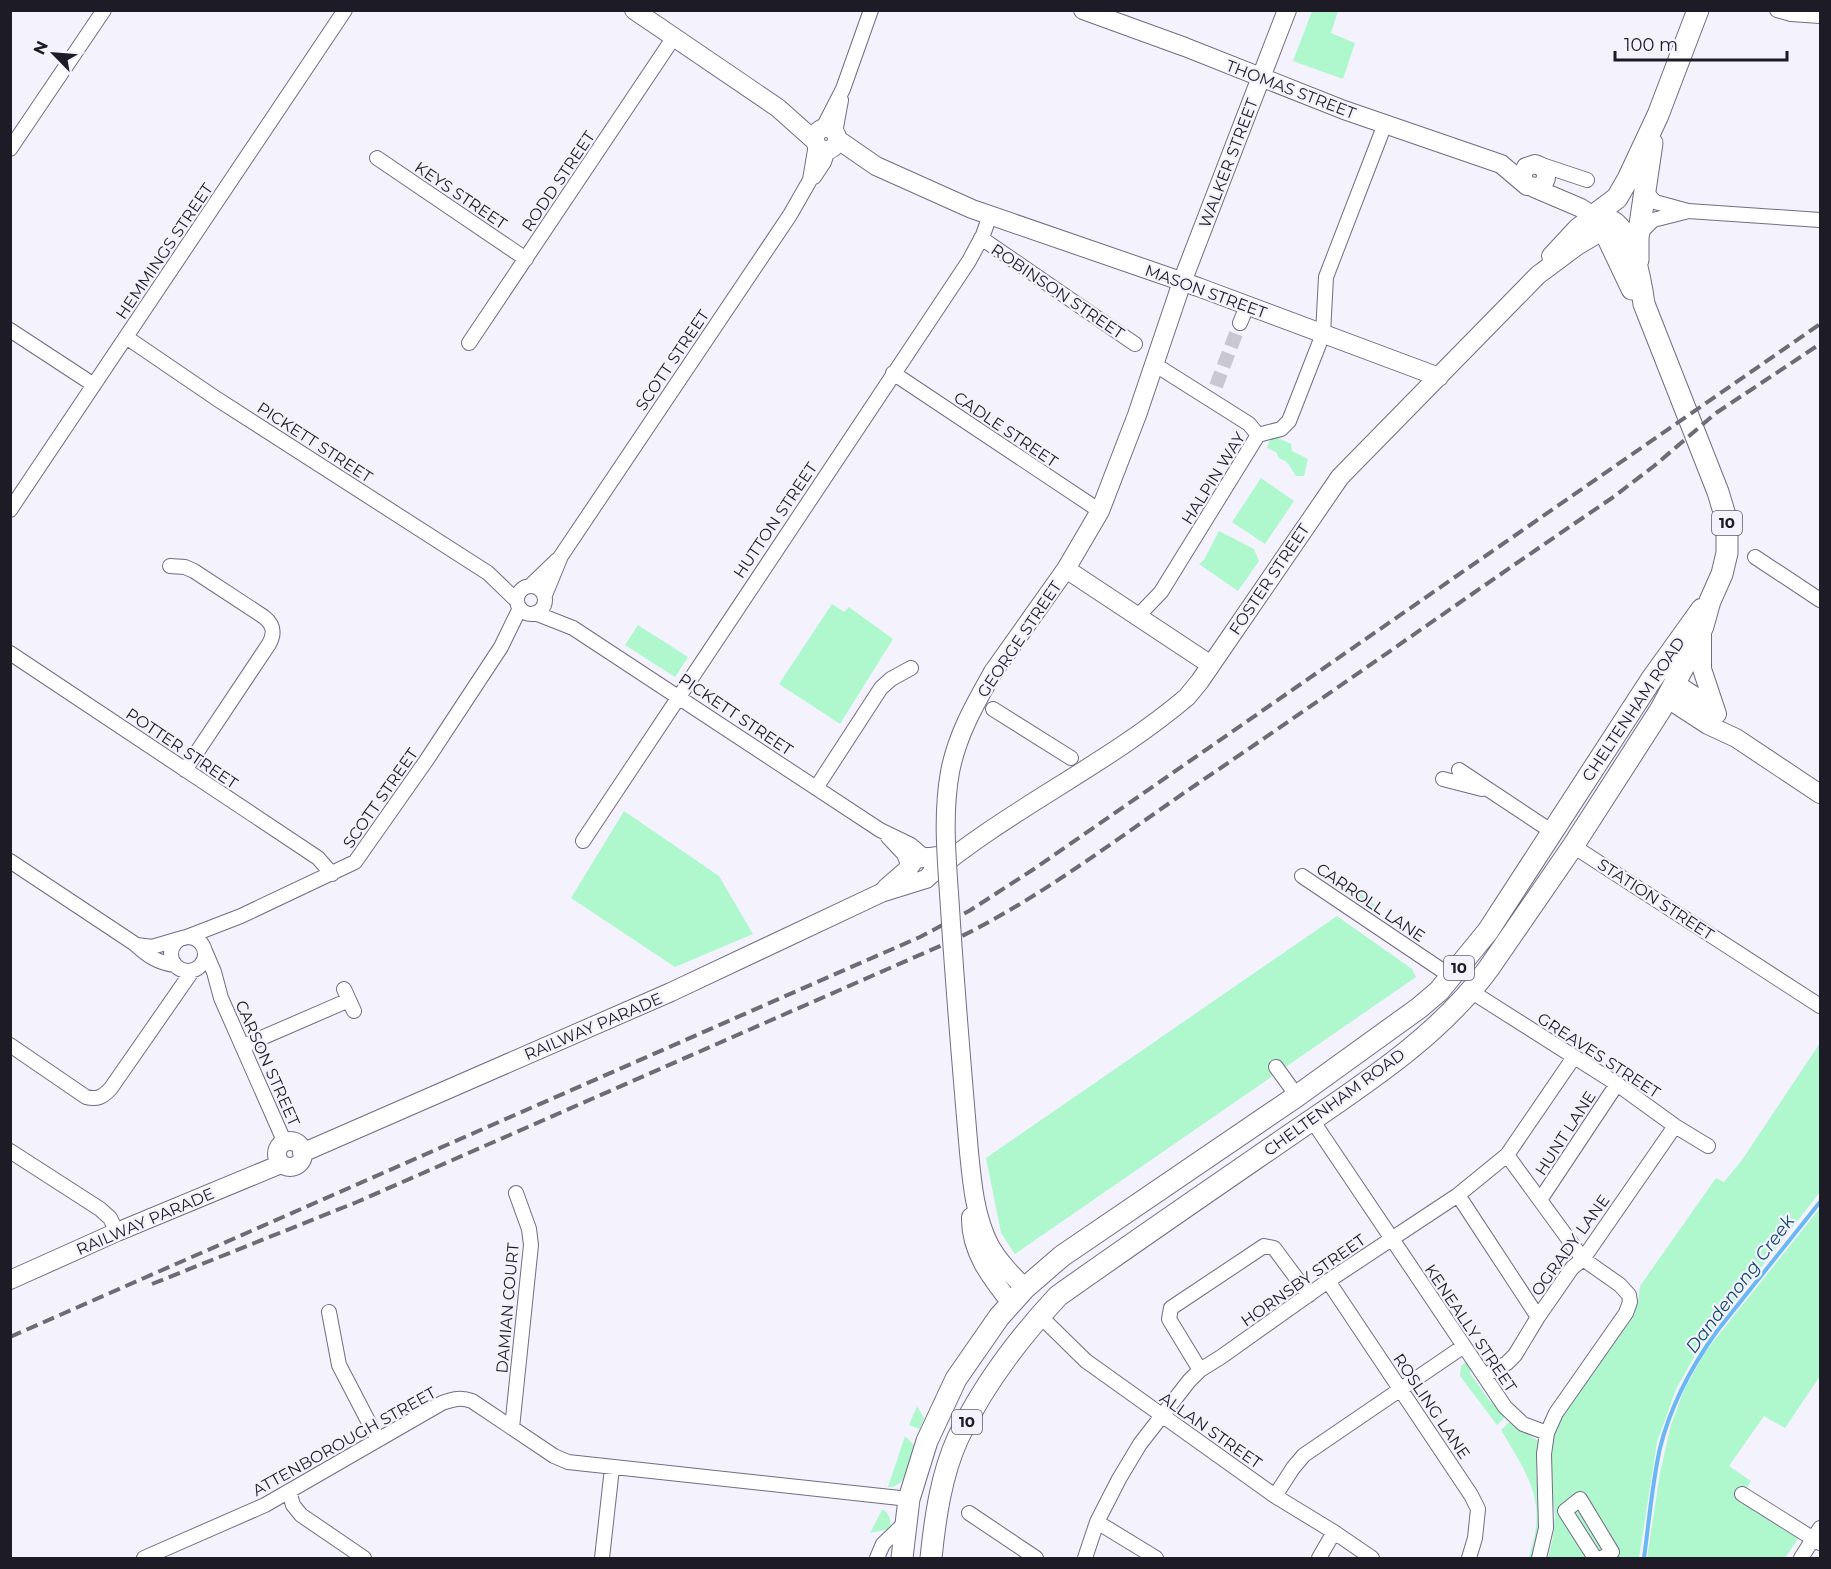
<svg xmlns="http://www.w3.org/2000/svg" width="1831" height="1569" viewBox="0 0 1831 1569" font-family="Montserrat,sans-serif">
	<style>
		.green { fill: #aff8cd }
		.lines { fill: none; stroke-linecap: round; stroke-linejoin: round }
		.stream { stroke: #69b7f4; stroke-width: 4 }
		.street-tunnel { stroke: #c9c7d2; stroke-width: 14; stroke-dasharray: 14 7; stroke-linecap: butt }
		.street-casing { stroke: #726c85; stroke-width: 16 }
		.secondary-casing { stroke: #726c85; stroke-width: 20 }
		.primary-casing { stroke: #726c85; stroke-width: 23 }
		.street { stroke: #fff; stroke-width: 14 }
		.secondary { stroke: #fff; stroke-width: 18 }
		.primary { stroke: #fff; stroke-width: 21 }
		.rail { stroke: #6d6b75; stroke-width: 4; stroke-dasharray: 12 6; stroke-linecap: butt }
		.secondary-bridge-casing { stroke: #726c85; stroke-width: 20; stroke-linecap: butt }
		.secondary-bridge { stroke: #fff; stroke-width: 18 }
		.labels { text-anchor: middle; stroke-width: 4.5; stroke-linejoin: round; paint-order: stroke }
		.shield { fill: #f4f2fd; stroke: #5e5c66; stroke-width: 1.5 }
		.shield-label { font-size: 15px; font-weight: bold; fill: #1d1b25 }
		.street-label { font-size: 16px; fill: #1d1b25; stroke: #f4f2fd }
		.water-label { font-size: 18px; font-style: italic; fill: #0f4b72; stroke: #f4f2fd }
	</style>
	<rect width="100%" height="100%" fill="#f4f2fd"/>
	<path class="green" d="M1312,11H1338L1331,33L1355,43L1343,79L1293,61Z
		M1276,437L1291,444L1292,451L1308,459L1304,476H1296L1287,462L1279,458L1276,452L1267,448L1270,439Z
		M1261,478L1294,501L1265,544L1232,522Z
		M1219,531L1254,549L1259,561L1238,591L1199,564L1204,560Z
		M832,604L844,612L849,607L893,639L840,724L779,684Z
		M638,625L688,657L675,677L625,645Z
		M624,811L719,876L753,934L675,967L571,898Z
		M1342,885C1354,888 1374,900 1378,911L1373,912L1343,891Z
		M1337,916L1412,969L1416,977L1015,1254L1001,1233L986,1158Z
		M1820,1043V1192L1701,1345L1676,1389L1657,1442L1639,1558H1548L1553,1537L1555,1514L1548,1470L1553,1432L1638,1303L1640,1286L1716,1178L1724,1182L1742,1160Z
		M1820,1208V1376L1785,1428L1764,1416L1729,1466L1751,1481L1740,1499L1800,1536L1785,1558H1647L1660,1473L1671,1425L1684,1390L1705,1352Z
		M1467,1361L1472,1367L1470,1373L1489,1400L1506,1416L1497,1425L1460,1376L1461,1366Z
		M917,1406L924,1418L920,1429L909,1425Z
		M1509,1422L1540,1442L1536,1474L1541,1504V1527L1535,1558H1529C1531,1548 1535,1537 1536,1526C1541,1490 1518,1459 1501,1430Z
		M905,1436L914,1445C910,1459 908,1488 888,1487Z
		M882,1510H884C890,1515 892,1522 889,1529L870,1533Z"/>
	<g class="lines">
		<path class="stream" d="M1644,1558C1649,1522 1652,1484 1660,1448C1671,1404 1691,1367 1717,1331L1820,1202"/>
		<path class="street-tunnel" d="M1216,386L1240,323"/>
		<defs>
			<path id="street" d="M1777,10L1791,14L1820,16
				M823,128L843,89L871,10
				M835,133L841,100
				M10,149L104,10
				M377,158L526,259
				M1539,164L1587,180
				M814,177L824,162L828,150
				M1646,192L1655,202L1688,211L1820,220
				M1640,233L1653,220L1685,212
				M981,238L1135,344
				M1240,323L1247,306
				M10,330L94,385
				M126,337L217,399L488,573L517,601
				M469,343L674,37
				M1154,364L1249,424L1258,435
				M893,373L1100,511
				M10,510L345,10
				M1755,557L1820,600
				M170,566L185,567L194,571L264,617C274,625 275,633 269,644L185,770
				M530,586L557,560
				M517 600a14 14 0 1 1 28 0a14 14 0 1 1-28 0Z
				M545,595L561,556L790,215L810,180L816,144
				M535,613L573,628L880,830L911,845L925,857
				M1138,616L1161,592L1258,435L1281,429L1289,421L1323,334L1326,277L1385,124
				M10,653L318,858L332,874
				M993,709L1071,758
				M1459,770L1551,831
				M1443,779L1482,789
				M816,788L881,688L891,679L911,668
				M888,837L904,854L909,867
				M583,841L969,261L983,235L990,215
				M1573,846L1820,1006
				M10,861L135,944C148,956 158,963 175,965
				M1302,876L1452,977
				M171 954a17 17 0 1 1 34 0a17 17 0 1 1-34 0Z
				M184,938L241,916L355,862L426,761L501,647L520,608
				M137,945L152,947L179,939
				M205,951L214,972L221,998L285,1143
				M344,989L354,1011
				M1472,992L1617,1084L1675,1126L1708,1146
				M10,1045L86,1097C97,1100 103,1097 111,1088L193,970
				M243,1046L349,1000
				M1276,1067L1297,1096
				M1312,1120L1505,1407L1523,1424L1547,1433
				M10,1151L100,1209L110,1218L117,1232
				M1507,1155L1583,1259L1620,1285L1629,1295L1630,1302L1626,1313L1556,1413L1547,1433L1544,1454L1546,1528L1539,1558
				M1458,1195L1538,1317
				M1540,1200L1617,1084
				M1328,1281L1471,1495L1478,1509L1475,1538L1469,1558
				M329,1312L339,1365L378,1440
				M1040,1316L1086,1361L1275,1496L1334,1532L1372,1558
				M1200,1370L1169,1319L1171,1308L1264,1246L1274,1248L1309,1295
				M1484,1376L1507,1363L1515,1355L1538,1317L1572,1268L1583,1259L1675,1126
				M512,1428L531,1245L529,1229L516,1193
				M289,1491L293,1505L301,1515L364,1558
				M1742,1494L1820,1543
				M1275,1496L1293,1468L1304,1455L1464,1346
				M969,1513L1036,1558
				M1097,1522L1156,1558
				M144,1558L265,1505L442,1403C453,1399 461,1397 472,1401L554,1456L568,1462L909,1499
				M602,1558L612,1468
				M877,1558L883,1544L906,1522
				M1085,1558L1097,1522L1119,1479L1140,1444L1189,1381L1200,1370L1221,1357L1328,1281L1458,1195L1507,1155L1574,1057
				M1319,1558L1334,1532
				M1595,1558L1565,1511L1580,1499L1612,1552L1602,1558
				M1801,1558L1820,1528"/>
			<path id="secondary" d="M634,10L778,108L815,141
				M1083,10L1185,47L1344,110L1501,164L1527,186L1539,187C1550,180 1548,168 1535,164L1526,167L1522,176L1526,185
				M815 139a11 11 0 1 1 22 0a11 11 0 1 1-22 0Z
				M837,139L876,166L972,209L1198,287L1439,377
				M1534,188L1581,208L1593,216L1577,228L1551,256
				M1066,569L1211,665
				M1702,631V669L1717,714
				M993,672L1066,569L1100,511L1137,415L1182,282L1287,10
				M1676,684L1699,699L1716,713
				M1668,699L1708,725L1736,738L1820,794
				M928,877C1008,809 1107,765 1187,697L1200,681L1340,477L1538,275L1577,246L1604,230
				M886,888L909,868L915,859L938,856
				M277 1154a13 13 0 1 1 26 0a13 13 0 1 1-26 0Z
				M969,1152C972,1183 975,1216 989,1244C998,1261 1012,1275 1025,1288
				M302,1153L671,992L881,893L926,879C934,873 937,863 927,857
				M971,1217C970,1251 991,1278 1011,1303
				M10,1280L117,1232L281,1164"/>
			<path id="primary" d="M1638,260V238L1652,143
				M1632,289L1604,230L1593,216L1617,198L1628,179L1658,115L1698,10
				M902,1558L909,1499L927,1441L956,1379L999,1317L1025,1288L1062,1256L1297,1096L1419,1008L1439,991L1488,931L1651,680L1702,609
				M931,1558C935,1519 941,1475 958,1438C983,1385 1018,1339 1058,1296C1134,1242 1210,1190 1287,1137C1358,1088 1437,1039 1489,968L1573,846L1661,709L1693,649L1703,626L1710,601L1722,574L1727,553V522L1718,492L1644,304C1641,282 1633,239 1616,224C1610,219 1602,217 1595,214"/>
		</defs>
		<use href="#street" class="street-casing"/>
		<use href="#secondary" class="secondary-casing"/>
		<use href="#primary" class="primary-casing"/>
		<use href="#street" class="street"/>
		<use href="#secondary" class="secondary"/>
		<use href="#primary" class="primary"/>
		<path class="rail" d="M152,1284L357,1202L956,939C1042,897 1118,838 1197,784C1336,690 1473,592 1612,498L1654,466L1716,413L1820,344
			M10,1337L865,961L920,937L969,911L1034,869L1820,324"/>
		<defs>
			<path id="secondary-bridge" d="M969,1152C962,1071 955,989 950,908C947,862 942,816 950,772C957,735 975,704 993,672"/>
		</defs>
		<use href="#secondary-bridge" class="secondary-bridge-casing"/>
		<use href="#secondary-bridge" class="secondary-bridge"/>
	</g>
	<g class="labels">
		<g class="shield">
			<rect x="1712" y="511" width="30" height="24" rx="4.5"/>
			<rect x="1444" y="956" width="30" height="24" rx="4.5"/>
			<rect x="952" y="1410" width="30" height="24" rx="4.5"/>
		</g>
		<g class="shield-label">
			<text x="1727" y="528">10</text>
			<text x="1459" y="973">10</text>
			<text x="967" y="1427">10</text>
		</g>
		<g class="street-label">
			<text transform="translate(1291 89) rotate(21)" y="6">THOMAS STREET</text>
			<text transform="translate(1228 163) rotate(-69)" y="6">WALKER STREET</text>
			<text transform="translate(558 181) rotate(-56)" y="6">RODD STREET</text>
			<text transform="translate(461 195) rotate(34)" y="6">KEYS STREET</text>
			<text transform="translate(164 251) rotate(-56)" y="6">HEMMINGS STREET</text>
			<text transform="translate(1058 291) rotate(34)" y="6">ROBINSON STREET</text>
			<text transform="translate(1206 291) rotate(20)" y="6">MASON STREET</text>
			<text transform="translate(672 360) rotate(-56)" y="6">SCOTT STREET</text>
			<text transform="translate(1006 429) rotate(34)" y="6">CADLE STREET</text>
			<text transform="translate(315 442) rotate(33)" y="6">PICKETT STREET</text>
			<text transform="translate(1213 478) rotate(-58)" y="6">HALPIN WAY</text>
			<text transform="translate(775 520) rotate(-56)" y="6">HUTTON STREET</text>
			<text transform="translate(1269 579) rotate(-56)" y="6">FOSTER STREET</text>
			<text transform="translate(1019 639) rotate(-56)" y="6">GEORGE STREET</text>
			<text transform="translate(1633 709) rotate(-56)" y="6">CHELTENHAM ROAD</text>
			<text transform="translate(736 714) rotate(34)" y="6">PICKETT STREET</text>
			<text transform="translate(182 748) rotate(34)" y="6">POTTER STREET</text>
			<text transform="translate(380 798) rotate(-55)" y="6">SCOTT STREET</text>
			<text transform="translate(1656 899) rotate(33)" y="6">STATION STREET</text>
			<text transform="translate(1371 902) rotate(34)" y="6">CARROLL LANE</text>
			<text transform="translate(593 1026) rotate(-23)" y="6">RAILWAY PARADE</text>
			<text transform="translate(1599 1055) rotate(33)" y="6">GREAVES STREET</text>
			<text transform="translate(268 1063) rotate(66)" y="6">CARSON STREET</text>
			<text transform="translate(1334 1102) rotate(-36)" y="6">CHELTENHAM ROAD</text>
			<text transform="translate(1565 1133) rotate(-57)" y="6">HUNT LANE</text>
			<text transform="translate(145 1221) rotate(-23)" y="6">RAILWAY PARADE</text>
			<text transform="translate(1570 1245) rotate(-54)" y="6">OGRADY LANE</text>
			<text transform="translate(1303 1280) rotate(-35)" y="6">HORNSBY STREET</text>
			<text transform="translate(507 1308) rotate(-85)" y="6">DAMIAN COURT</text>
			<text transform="translate(1471 1328) rotate(56)" y="6">KENEALLY STREET</text>
			<text transform="translate(1432 1406) rotate(56)" y="6">ROSLING LANE</text>
			<text transform="translate(1211 1430) rotate(35)" y="6">ALLAN STREET</text>
			<text transform="translate(344 1441) rotate(-29)" y="6">ATTENBOROUGH STREET</text>
		</g>
		<g class="water-label">
			<text transform="translate(1740 1284) rotate(-53)" y="6">Dandenong Creek</text>
		</g>
	</g>
	<rect width="1831" height="1569" fill="none" stroke="#1d1b25" stroke-width="24"/>
	<g transform="translate(54 54) rotate(295)" stroke="#f4f2fd" stroke-width="4.5" paint-order="stroke">
	<path d="M0-4.5L10 22L0 15L-10 22Z" fill="#1d1b25"/>
	<text y="-9" font-size="16" font-weight="bold" text-anchor="middle" fill="#1d1b25">N</text>
	</g>
	<path d="M1615 51v9h172v-9" fill="none" stroke="#1d1b25" stroke-width="3"/>
	<text x="1624" y="51" font-size="18" fill="#1d1b25" stroke="#f4f2fd" stroke-width="4.5" paint-order="stroke">100 m</text>
</svg>
